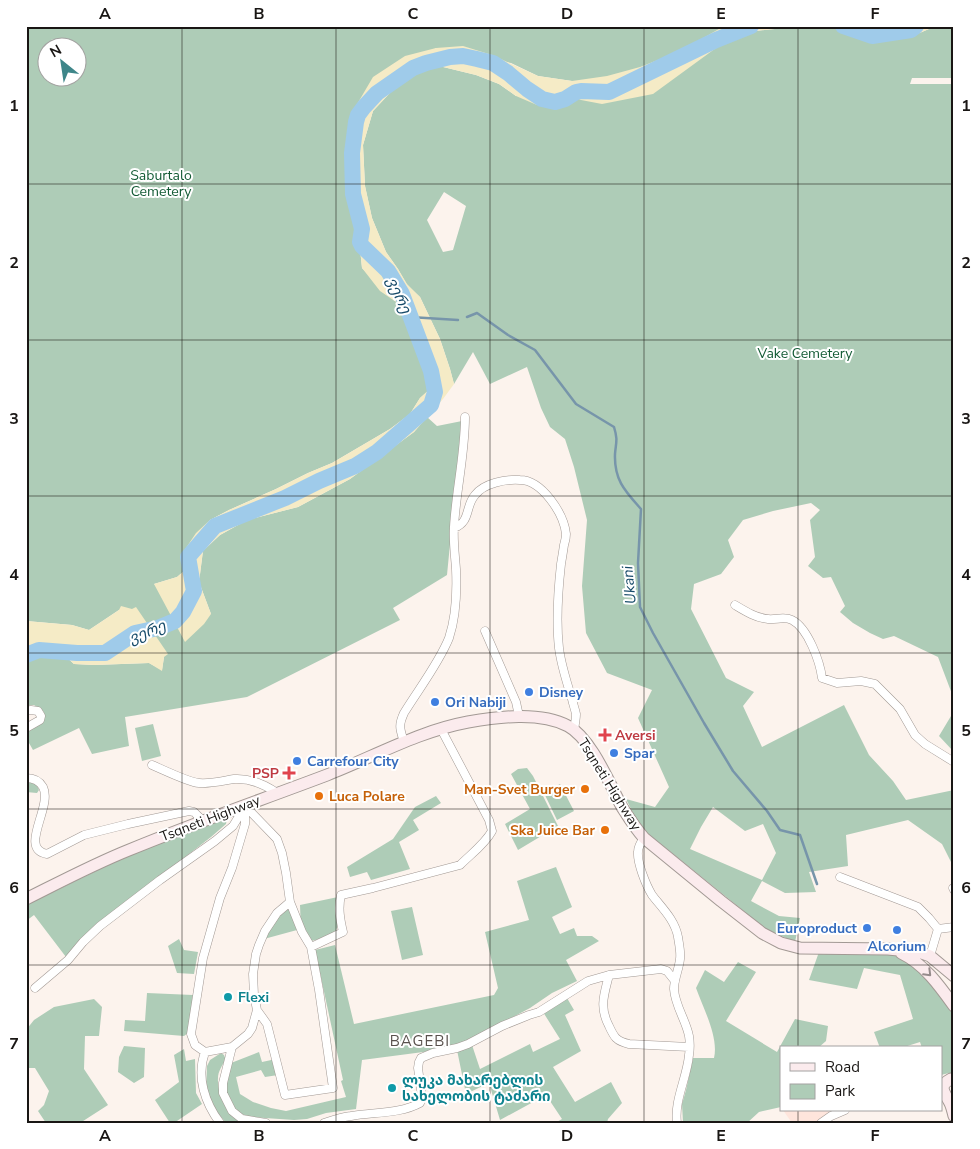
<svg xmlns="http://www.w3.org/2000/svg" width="980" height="1149" viewBox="0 0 980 1149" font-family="'Nunito Sans','Noto Sans Georgian',sans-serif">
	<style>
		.education { fill: #fee5dc }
		.green { fill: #aeccb7; fill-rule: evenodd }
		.sand { fill: #f5ebc6 }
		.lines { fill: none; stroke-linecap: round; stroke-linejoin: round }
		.stream { stroke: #7795aa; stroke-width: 2.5 }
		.river { stroke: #9fcbea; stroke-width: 16 }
		.street-casing { stroke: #a29994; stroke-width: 9 }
		.secondary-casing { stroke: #a29994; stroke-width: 13 }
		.street { stroke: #fff; stroke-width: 8 }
		.secondary { stroke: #fbebed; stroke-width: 11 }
		.oneway { stroke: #958b8b }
		.grid { fill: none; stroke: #191614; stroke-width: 1; stroke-opacity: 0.55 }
		.shop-dot { fill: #3f7fe0; stroke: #fff; stroke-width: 2 }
		.health-dot { fill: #e0444e; stroke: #fff; stroke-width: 2 }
		.food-dot { fill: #e8710a; stroke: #fff; stroke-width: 2 }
		.culture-dot { fill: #0f9aa8; stroke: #fff; stroke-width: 2 }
		.labels { text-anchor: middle; stroke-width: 4; stroke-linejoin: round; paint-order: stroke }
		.park-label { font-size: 14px; fill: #135b35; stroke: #fff }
		.shop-label { font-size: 14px; font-weight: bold; fill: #366cbe; stroke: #fff; text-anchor: start }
		.health-label { font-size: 14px; font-weight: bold; fill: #be3a42; stroke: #fff; text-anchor: start }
		.street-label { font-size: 14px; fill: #191614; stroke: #fff }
		.food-label { font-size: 14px; font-weight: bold; fill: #c56008; stroke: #fff; text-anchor: end }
		.culture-label { font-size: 14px; font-weight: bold; fill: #0d838f; stroke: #fff; text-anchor: start }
		.water-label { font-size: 15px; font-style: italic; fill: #174b6a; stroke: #fff }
		.neighbourhood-label { font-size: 15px; letter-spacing: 1px; fill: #59514d; stroke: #fff }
		.neatline { fill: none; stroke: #191614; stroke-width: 2 }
		.grid-label { font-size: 16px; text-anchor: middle; font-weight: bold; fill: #191614 }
	</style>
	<rect width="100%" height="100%" fill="#fcf3ed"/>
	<path class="education" d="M783,1110H838L820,1123H792Z"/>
	<path class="green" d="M26,26H745L736,39L754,31L795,27L836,29L869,40L910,37L936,26H954V78H912L910,84H954V752L939,736L951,716L952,694L938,657L894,636L883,639L870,633L853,623L840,612L845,606L831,577L823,578L808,566L815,557L810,520L820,510L811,503L773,511L743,520L728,540L734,557L721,574L694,584L691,609L726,678L754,692L743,706L762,747L844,705L869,755L893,781L906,800L954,790V868L942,844L908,820L846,835L848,866L809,872L816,892L785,893L762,881L751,901L779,916L800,918L795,942L766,929L646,832L635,817L626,799L655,807L669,787L638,718L652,690L607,673L586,633L582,586L587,520L574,467L565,439L550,427L541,408L527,367L490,384L473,352L454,384L450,369L440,339L420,297L407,285L398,269L386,252L372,218L365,186L363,145L373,111L403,79L435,65L476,75L499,84L516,96L572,81L538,76L511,63L436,48L356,106L351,160V191L358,229L362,268L407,311L429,372L430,389L420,398L410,414L390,429L332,463L308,473L276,489L229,510L210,520L184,571L177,577L154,584L211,614L199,582L203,551L220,535L247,520L298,507L350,479L414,432L427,417L437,426L462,421L447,575L393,608L400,620L247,697L125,717L129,746L92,754L79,728L33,750L29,743L26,744V730L44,716V712L34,705L26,706V662L41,653L63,654L74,664L94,665L149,663L162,670L164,657L132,609L119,610L89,630L72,625L26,621ZM48,48H78V78H48ZM444,192L466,206L453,250L443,252L427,220ZM713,807L745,831L763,824L776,853L762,880L690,849L701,827Z
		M153,724L161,756L142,761L135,728Z
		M527,768L533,776L558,826L518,850L505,824L530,809L511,774L518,769Z
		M26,780C32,781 37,784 39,790L37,793L26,792Z
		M560,784L574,811L557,820L544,793Z
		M436,796L441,803L413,820L419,830L399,842L410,869L371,880L367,872L350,877L347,867L393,839L415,807Z
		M226,816L227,818L226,824L211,837L104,920L73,948L66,957L34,915L26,921V905L139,850Z
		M556,867L572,907L552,917L560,934L574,928L577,936H592L599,941L566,960L577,981L552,993L530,1008L470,1040L431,1051L362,1060L356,1109L326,1113L307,1119L294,1120L250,1117L239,1113L230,1103L226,1091L225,1081L231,1063L259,1052L262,1062L276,1059L278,1075L265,1077L261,1070L236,1077L240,1094L253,1102L271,1108L286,1111L346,1097L341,1081L343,1080L315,950L335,945L354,1024L494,995L498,988L485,932L529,920L517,881Z
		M338,897V925L335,933L329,937L311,941L301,931L300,905Z
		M295,907L297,930L264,939L281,912Z
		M412,907L423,955L402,960L391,911Z
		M179,939L184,950L198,952L194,974L177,973L168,946Z
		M819,952L892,954L917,966L954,1010V1076L949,1073L941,1075V1048H922L920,1042L901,1048H880L874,1032L913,1019L900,975L864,968L857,989L809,980Z
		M738,962L756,972L726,1021L777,1052L795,1019L828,1026L826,1041L818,1048H781V1107L759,1112L747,1123H683L682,1104L686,1090L693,1058H714C719,1037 703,1008 696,988L705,970L724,982Z
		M147,993L193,995L188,1033L184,1036L124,1031L125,1020L145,1021Z
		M567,998L574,1010L565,1015L581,1051L553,1067L575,1102L611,1082L622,1103L608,1119L607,1123H555L562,1119L546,1095L500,1120L489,1083L466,1094L457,1050L472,1045L480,1069L530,1044L533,1052L560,1039L543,1012Z
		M94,999L102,1007L99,1036H85L84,1069L108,1105L80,1123H46L38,1111L44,1105L49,1091L35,1068H26V1030L34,1020L54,1007Z
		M124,1046L145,1048L144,1077L134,1083L118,1072L119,1057Z
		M184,1049L186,1061L195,1059L196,1093L202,1104L174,1123H170L155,1100L179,1082L174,1055Z
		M221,1053L224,1055L226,1060C222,1065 218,1072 218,1078C217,1095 228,1115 242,1123H226L217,1112L206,1090L207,1066L210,1060Z"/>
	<path class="sand" d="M724,26H936L910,37L869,40L836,29L795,27L754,31L716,48L653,94L602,104L581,100L571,95L553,102L537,105L516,96L499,84L476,75L435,65L403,79L373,111L363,145L365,186L372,218L386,252L398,269L407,284L420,297L440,339L450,369L454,384L443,399L414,432L350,479L298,507L247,520L220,535L203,550L199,582L211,614L204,624L185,642L154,584L177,577L184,571L182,554L196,533L210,520L229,510L276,489L308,473L332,463L390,429L410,414L420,398L430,389L429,372L407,311L402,306L380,291L362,268L358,229L351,191V160L356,106L373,77L405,56L436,48L463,46L492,55L538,76L572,81L607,76L640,67L681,51Z
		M121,606L132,609L136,607L168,654L164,657L162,671L149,663L94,665L74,664L63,654L41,653L26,662V621L72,625L89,630L119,610Z"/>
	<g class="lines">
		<path class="stream" d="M410,317L458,320
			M467,317L477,313L508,335L535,350L576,404L614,427C618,440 616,442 615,454C614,480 625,491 641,509L638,563L640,607L653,633L704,723L733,771L767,811L780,830L800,835L817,884"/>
		<path class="river" d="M843,26L872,36L911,30L916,26
			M26,655L39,650L77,653H105L135,633L158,628L175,621L183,612L194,591L188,557L215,526L285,498L319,481L355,466L377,452L431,405L435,392L431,371L402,294L388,271L362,246L360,242L362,229L353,194L352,153L356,122L358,115L364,107L377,93L413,68L426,63L450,57L463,56L477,59L493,63L508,73L527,89L542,99L555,102L565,99L576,92L581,91L609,92L716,40L751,26"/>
		<defs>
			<path id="street" d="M454,528C471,522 465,506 475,495C484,483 506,479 520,480C542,480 564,514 566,534C566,539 565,541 564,545C563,552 562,558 561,564C558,591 556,622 559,648C561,665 567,683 572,699C573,704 575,709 576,714C576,719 575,724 574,729
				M735,605C745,611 756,618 768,619C776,620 784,616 792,620C808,628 820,662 822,678L837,683L861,681L875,684L900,709L915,735L925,744L954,762
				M485,631L516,702L519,716
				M26,711L31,710L38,711L41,716L40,720L26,728
				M404,742C400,729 398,726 404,713C418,690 439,663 449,638C456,617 457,591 456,569C455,555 453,541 454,527C456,491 465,454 465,417
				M152,765C164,770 188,782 199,783C211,784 222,781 234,779C250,778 264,784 277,793
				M26,778C33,778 39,780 43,787C53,807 18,849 47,854L84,835L128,824L189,811L194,812L203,821
				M245,806L277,839L282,853L286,873L290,902L302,932L311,947L319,990L333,1088L285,1095L267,1024L257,1010
				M644,838C641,842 638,846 638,852C637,863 646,885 652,895C662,908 675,920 678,937C679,944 681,952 680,959C679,969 674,979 674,989C675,1006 686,1020 689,1036C690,1042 690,1049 689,1055C687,1078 674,1100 677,1123
				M840,877L918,907L929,918L938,929
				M953,888L954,890
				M311,947L343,932C340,919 338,908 341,895L373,888L460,865C471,854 485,844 492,831L489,820L441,729
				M930,956L938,929L954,927
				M609,975C604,995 599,1007 609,1026C614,1037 616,1041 629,1044L689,1047
				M35,988L68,960L83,942L100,926L160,880L215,841L233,826L244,808
				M232,1047L205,1052L195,1045L191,1034L203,958L220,898L232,868L245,824V806
				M205,1052C196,1077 205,1103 220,1123
				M266,1123L242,1119L232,1111L223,1093V1083L232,1047L248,1034L252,1028L257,1010L254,995L253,974L256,954L259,945L265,931L277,913L290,902
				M324,1123C333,1120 342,1117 351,1116C373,1112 400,1114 420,1103L422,1097L418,1068L419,1062L421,1058L433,1053L457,1048L468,1044L502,1026L529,1015L539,1012L588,981L609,975L661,969L667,971L675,981
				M821,1123L831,1116L845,1110"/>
			<path id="secondary" d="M26,899C60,882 94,864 129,850C194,823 261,800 327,775C373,757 419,731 468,722C498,717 540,711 568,726C591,738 610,785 622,807C629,818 635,828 644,838L721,901L762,933L781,943L800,948L888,949L919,952L930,956L954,976
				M901,953C924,964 939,985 954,1006
				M954,1080L951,1079C937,1086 945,1093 950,1103C952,1107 953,1112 954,1116"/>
		</defs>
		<use href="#street" class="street-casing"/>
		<use href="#secondary" class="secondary-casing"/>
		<use href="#street" class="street"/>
		<use href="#secondary" class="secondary"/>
	</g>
	<defs><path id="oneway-chevron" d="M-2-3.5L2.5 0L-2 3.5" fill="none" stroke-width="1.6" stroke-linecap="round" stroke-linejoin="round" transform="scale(1.25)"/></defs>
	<use class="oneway" href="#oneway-chevron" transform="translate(928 973) rotate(45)"/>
	<path class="grid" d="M182,26V1123M336,26V1123M490,26V1123M644,26V1123M798,26V1048M26,184H954M26,340H954M26,496H954M26,653H954M26,809H954M26,965H954M798,1110V1123"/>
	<g class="shop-dot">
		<circle cx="529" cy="692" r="5"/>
		<circle cx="435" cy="702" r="5"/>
		<circle cx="614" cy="753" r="5"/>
		<circle cx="297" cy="761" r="5"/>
		<circle cx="867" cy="928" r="5"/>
		<circle cx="897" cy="930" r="5"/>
	</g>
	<g class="health-dot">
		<path d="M602.5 727.5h5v5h5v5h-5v5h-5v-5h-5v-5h5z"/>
		<path d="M286.5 765.5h5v5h5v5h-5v5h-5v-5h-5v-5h5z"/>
	</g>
	<g class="food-dot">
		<circle cx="585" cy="789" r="5"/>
		<circle cx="319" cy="796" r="5"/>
		<circle cx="605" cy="830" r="5"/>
	</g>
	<g class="culture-dot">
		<circle cx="228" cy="997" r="5"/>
		<circle cx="392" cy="1088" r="5"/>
	</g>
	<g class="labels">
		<g class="park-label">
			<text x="161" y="180">Saburtalo<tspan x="161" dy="16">Cemetery</tspan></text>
			<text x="805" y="358">Vake Cemetery</text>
		</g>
		<g class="shop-label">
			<text x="539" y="697">Disney</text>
			<text x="445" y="707">Ori Nabiji</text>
			<text x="624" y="758">Spar</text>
			<text x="307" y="766">Carrefour City</text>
			<text x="857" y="933" text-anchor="end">Europroduct</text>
			<text x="897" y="951" text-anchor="middle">Alcorium</text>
		</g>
		<g class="health-label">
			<text x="615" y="740">Aversi</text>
			<text x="279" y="778" text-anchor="end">PSP</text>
		</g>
		<g class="street-label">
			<text transform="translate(610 784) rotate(58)" y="5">Tsqneti Highway</text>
			<text transform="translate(210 818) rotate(-21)" y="5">Tsqneti Highway</text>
		</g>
		<g class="food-label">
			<text x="575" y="794">Man-Svet Burger</text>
			<text x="329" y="801" text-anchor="start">Luca Polare</text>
			<text x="595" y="835">Ska Juice Bar</text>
		</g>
		<g class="culture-label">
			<text x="238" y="1002">Flexi</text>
			<text x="402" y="1085">ლუკა მახარებლის<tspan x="402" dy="16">სახელობის ტაძარი</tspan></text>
		</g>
		<g class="water-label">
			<text transform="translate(399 295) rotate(65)" y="5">ვერე</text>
			<text transform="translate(629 585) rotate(-95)" y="5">Ukani</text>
			<text transform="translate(147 632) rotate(-22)" y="5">ვერე</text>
		</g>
		<g class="neighbourhood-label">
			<text x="420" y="1046">BAGEBI</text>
		</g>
	</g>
	<rect width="980" height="1149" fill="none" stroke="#ffffff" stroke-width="55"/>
	<rect x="780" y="1046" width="162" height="65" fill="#ffffff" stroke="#a3a2a1"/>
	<rect x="790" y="1063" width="25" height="8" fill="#fbebed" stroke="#a3a2a1"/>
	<text x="825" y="1072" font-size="15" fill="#191614">Road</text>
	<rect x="790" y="1084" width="25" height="15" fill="#aeccb7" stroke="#a3a2a1"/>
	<text x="825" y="1096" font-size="15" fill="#191614">Park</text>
	<g transform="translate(62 62) rotate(330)"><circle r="24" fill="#ffffff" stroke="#a3a2a1"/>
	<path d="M0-4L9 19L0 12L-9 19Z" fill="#3e8689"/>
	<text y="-8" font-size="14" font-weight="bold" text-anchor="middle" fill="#191614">N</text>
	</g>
	<rect x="28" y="28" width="924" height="1094" class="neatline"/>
	<g class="grid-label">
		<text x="105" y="19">A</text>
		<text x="259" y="19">B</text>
		<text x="413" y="19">C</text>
		<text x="567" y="19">D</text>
		<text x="721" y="19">E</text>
		<text x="875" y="19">F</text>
		<text x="14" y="111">1</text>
		<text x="966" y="111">1</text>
		<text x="14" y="268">2</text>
		<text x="966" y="268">2</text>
		<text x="14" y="424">3</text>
		<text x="966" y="424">3</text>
		<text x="14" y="580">4</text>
		<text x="966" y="580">4</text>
		<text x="14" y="736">5</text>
		<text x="966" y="736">5</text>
		<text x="14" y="893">6</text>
		<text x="966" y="893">6</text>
		<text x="14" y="1049">7</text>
		<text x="966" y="1049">7</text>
		<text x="105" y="1141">A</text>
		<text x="259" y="1141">B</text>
		<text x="413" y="1141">C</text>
		<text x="567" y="1141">D</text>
		<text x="721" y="1141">E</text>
		<text x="875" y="1141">F</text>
	</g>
</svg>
